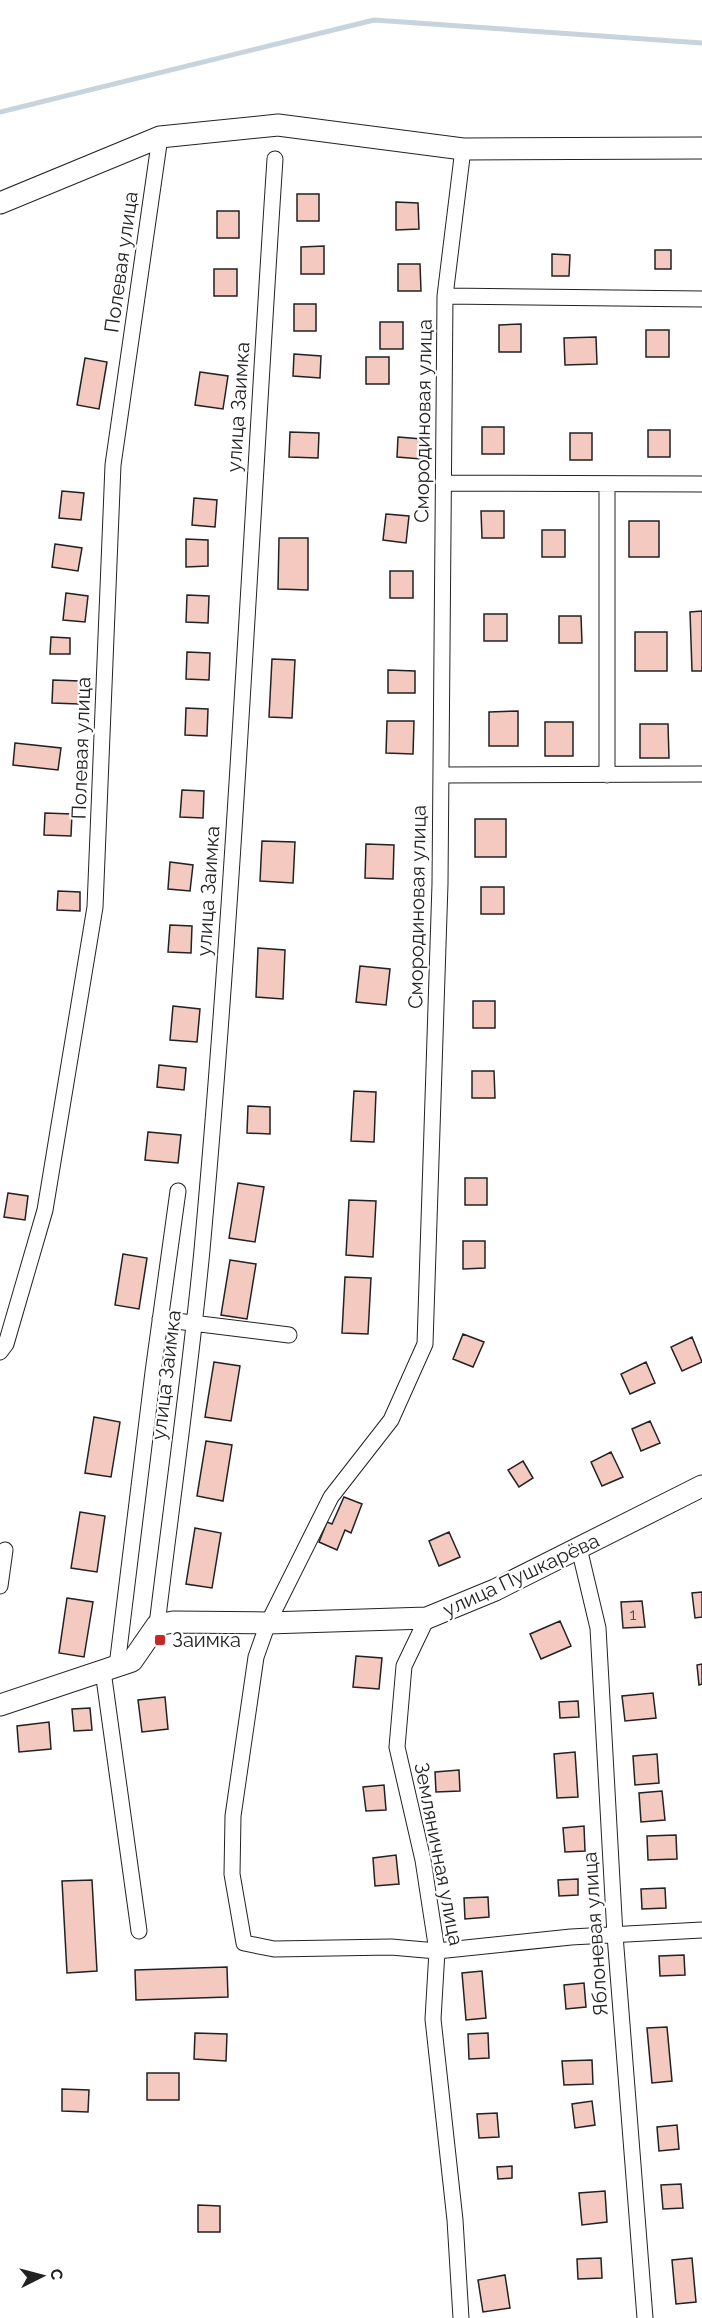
<svg xmlns="http://www.w3.org/2000/svg" width="702" height="2318" viewBox="0 0 702 2318" font-family="Raleway,sans-serif">
	<style>
		.lines { fill: none; stroke-linecap: round; stroke-linejoin: round }
		.stream { stroke: #c7d3dd; stroke-width: 5 }
		.building { fill: #f3c9c0; stroke: #222; stroke-width: 1.5 }
		.street-casing { stroke: #222; stroke-width: 17 }
		.secondary-casing { stroke: #222; stroke-width: 23 }
		.street { stroke: #fff; stroke-width: 15 }
		.secondary { stroke: #fff; stroke-width: 21 }
		.poi-dot { fill: #c62828; stroke: #fff; stroke-width: 2 }
		.labels { text-anchor: middle; stroke-width: 4.5; stroke-linejoin: round; paint-order: stroke }
		.number-label { font-size: 16px; fill: #564c4a }
		.street-label { font-size: 20px; fill: #222; stroke: #fff }
		.poi-label { font-size: 20px; fill: #222; stroke: #fff; text-anchor: start }
	</style>
	<rect width="100%" height="100%" fill="#fff"/>
	<g class="lines">
		<path class="stream" d="M0,112L374,20L702,43"/>
	</g>
	<path class="building" d="M297,194H319V221H297Z
		M396,202L418,203L419,229L396,230Z
		M217,211H239V238H217Z
		M324,246V274H301V247Z
		M655,250H671V269H655Z
		M552,254L570,255L569,276H552Z
		M398,264H420L421,291H398Z
		M214,269H237V296H214Z
		M294,304H316V331H294Z
		M380,322H403V349H380Z
		M521,324V352H499V325Z
		M646,330H669V357H646Z
		M596,337L597,364L565,365L564,338Z
		M294,354L321,356L320,378L293,376Z
		M366,357H389V384H366Z
		M85,358L107,362L99,409L77,405Z
		M200,372L228,376L223,409L195,405Z
		M482,427H504V454H482Z
		M648,430H670V457H648Z
		M290,432L319,433L318,458L289,457Z
		M570,433H592V460H570Z
		M398,437L422,439L421,459L397,457Z
		M62,491L84,493L81,520L59,518Z
		M194,498L217,500L215,527L192,525Z
		M481,511H504V538H482Z
		M386,514L409,516L406,543L383,540Z
		M629,521H659V557H629Z
		M542,530H565V557H542Z
		M279,538H308V590L278,589Z
		M186,539L208,540V566L186,567Z
		M55,544L82,548L78,571L52,567Z
		M390,571H413V598H390Z
		M66,593L88,596L85,622L63,620Z
		M187,595L209,596L208,623L186,622Z
		M702,611V671H692L690,612Z
		M484,614H507V641H484Z
		M559,616H581L582,643H559Z
		M635,632H667V671H635Z
		M51,637L70,638V654H50Z
		M187,652L210,653L209,680L186,679Z
		M272,659L295,660L292,718L269,717Z
		M388,670L415,671V693H388Z
		M53,680L80,681L79,704L52,703Z
		M186,708L208,709L207,736L185,735Z
		M518,711V746H489V712Z
		M387,721H414L413,754L386,753Z
		M545,722H573V756H545Z
		M640,724H668L669,758H640Z
		M15,743L61,748L58,770L13,765Z
		M182,790L204,791L203,818L180,817Z
		M45,813L72,814L71,836L44,835Z
		M475,819H506V857H475Z
		M262,841L295,842L293,883L260,881Z
		M366,844L394,845L393,879L365,878Z
		M170,862L193,865L190,891L168,889Z
		M481,887H504V914H481Z
		M58,891L80,892V911L57,910Z
		M170,925L192,926L191,953L168,952Z
		M258,948L285,950L283,999L256,997Z
		M360,966L390,969L386,1005L356,1002Z
		M473,1001H495V1028H473Z
		M173,1006L200,1009L197,1042L170,1040Z
		M159,1065L186,1068L184,1090L157,1087Z
		M472,1071H494L495,1098H472Z
		M354,1091L376,1092L374,1142L351,1141Z
		M248,1106L270,1107V1134L247,1133Z
		M148,1132L181,1135L178,1163L145,1160Z
		M465,1178H487V1205H465Z
		M238,1183L264,1187L255,1242L229,1238Z
		M8,1193L28,1196L25,1220L4,1217Z
		M349,1200L376,1201L373,1257L346,1255Z
		M463,1241H485V1268L463,1269Z
		M123,1254L147,1258L139,1309L115,1305Z
		M230,1260L256,1264L247,1319L221,1315Z
		M345,1277L371,1278L368,1334L342,1333Z
		M463,1334L484,1342L473,1367L453,1359Z
		M692,1337L702,1362L682,1371L671,1347Z
		M214,1362L240,1366L231,1421L205,1417Z
		M646,1362L655,1383L630,1394L621,1374Z
		M94,1417L120,1422L111,1477L85,1473Z
		M650,1421L660,1443L641,1451L632,1429Z
		M206,1441L232,1445L223,1501L197,1496Z
		M611,1452L623,1477L602,1486L591,1462Z
		M523,1461L533,1478L519,1487L508,1470Z
		M344,1497L362,1504L351,1533L345,1530L337,1550L319,1542L327,1522L332,1524Z
		M80,1512L105,1516L97,1572L71,1568Z
		M195,1528L221,1533L212,1588L186,1584Z
		M449,1532L460,1557L439,1566L429,1541Z
		M702,1592V1617L695,1618L692,1593Z
		M67,1598L93,1602L84,1657L59,1653Z
		M642,1601L645,1627L623,1628L621,1602Z
		M560,1621L571,1646L541,1659L530,1634Z
		M356,1656L382,1658L379,1689L353,1687Z
		M702,1664V1684L699,1685L697,1665Z
		M653,1693L656,1718L625,1721L622,1696Z
		M165,1697L168,1729L142,1732L138,1700Z
		M578,1701L579,1717L560,1718L559,1702Z
		M90,1708L92,1730L74,1731L72,1709Z
		M49,1722L51,1749L19,1752L17,1726Z
		M575,1752L578,1797L557,1798L554,1754Z
		M657,1754L659,1783L635,1785L633,1756Z
		M459,1770L460,1791L436,1792L435,1772Z
		M384,1785L386,1810L366,1811L363,1787Z
		M662,1791L665,1820L641,1822L639,1793Z
		M584,1826L585,1851L565,1852L563,1828Z
		M676,1835L677,1859L648,1860L647,1836Z
		M396,1855L399,1884L375,1886L373,1858Z
		M578,1879V1895L559,1896L558,1880Z
		M92,1880L97,1971L67,1973L62,1881Z
		M665,1888L666,1908L642,1909L641,1889Z
		M488,1897L489,1917L465,1919L464,1898Z
		M684,1955L685,1975L660,1976L659,1956Z
		M227,1967L228,1997L136,2000L135,1970Z
		M482,1971L486,2018L466,2020L462,1973Z
		M584,1983L586,2007L566,2009L564,1985Z
		M667,2027L672,2081L652,2083L647,2028Z
		M195,2033L227,2034L226,2061L194,2059Z
		M488,2033L489,2058L469,2059L468,2034Z
		M592,2060L593,2084L564,2085L562,2061Z
		M147,2073H179V2100H147Z
		M62,2089L89,2090L88,2112L62,2111Z
		M592,2101L595,2125L575,2128L572,2104Z
		M497,2113L499,2137L479,2138L477,2114Z
		M677,2125L679,2149L659,2151L657,2127Z
		M512,2166V2178L498,2179L497,2167Z
		M681,2184L683,2208L663,2209L661,2185Z
		M605,2191L607,2222L582,2225L579,2193Z
		M198,2205L220,2206V2232H198Z
		M601,2258L602,2278L578,2279L577,2259Z
		M692,2258L696,2302L676,2304L672,2260Z
		M505,2275L510,2308L483,2312L478,2280Z"/>
	<g class="lines">
		<defs>
			<path id="street" d="M463,149L445,296L440,884L425,1344L391,1420L331,1497L268,1623L256,1657L233,1816L232,1874L244,1943L274,1949L391,1947L437,1951L571,1937L702,1930
				M445,296L702,299
				M443,483L702,484
				M607,484V775
				M441,775L702,774
				M160,1319L289,1335
				M0,1352L6,1344L45,1210L95,907L113,465L160,137
				M579,1548L598,1628L615,1935L645,2318
				M0,1586L5,1550
				M427,1618L404,1666L397,1747L423,1860L437,1951L433,2019L455,2220L461,2318
				M157,1625C172,1500 190,1375 202,1250C235,887 251,523 275,159
				M117,1666L153,1372L178,1191
				M103,1671L139,1931"/>
			<path id="secondary" d="M0,203L160,137L278,125L463,149L702,148
				M0,1705L132,1661L157,1625L173,1622L268,1623L427,1618L495,1590L702,1486"/>
		</defs>
		<use href="#street" class="street-casing"/>
		<use href="#secondary" class="secondary-casing"/>
		<use href="#street" class="street"/>
		<use href="#secondary" class="secondary"/>
	</g>
	<rect class="poi-dot" x="154" y="1634" width="12" height="12" rx="3"/>
	<g class="labels">
		<g class="number-label">
			<text x="633" y="1620">1</text>
		</g>
		<g class="street-label">
			<text transform="translate(121 262) rotate(-82)" y="7">Полевая улица</text>
			<text transform="translate(238 407) rotate(-86)" y="7">улица Заимка</text>
			<text transform="translate(423 421) rotate(-89)" y="7">Смородиновая улица</text>
			<text transform="translate(81 748) rotate(-88)" y="7">Полевая улица</text>
			<text transform="translate(208 891) rotate(-86)" y="7">улица Заимка</text>
			<text transform="translate(417 907) rotate(-89)" y="7">Смородиновая улица</text>
			<text transform="translate(166 1375) rotate(-83)" y="7">улица Заимка</text>
			<text transform="translate(521 1575) rotate(-25)" y="7">улица Пушкарёва</text>
			<text transform="translate(439 1854) rotate(79)" y="7">Земляничная улица</text>
			<text transform="translate(595 1934) rotate(-94)" y="7">Яблоневая улица</text>
		</g>
		<g class="poi-label">
			<text x="172" y="1647">Заимка</text>
		</g>
	</g>
	<g transform="translate(42 2276) rotate(84)" stroke="#ffffff" stroke-width="4.5" paint-order="stroke">
	<path d="M0-4.5L10 22L0 15L-10 22Z" fill="#222222"/>
	<text y="-9" font-size="16" font-weight="bold" text-anchor="middle" fill="#222222">С</text>
	</g>
</svg>
